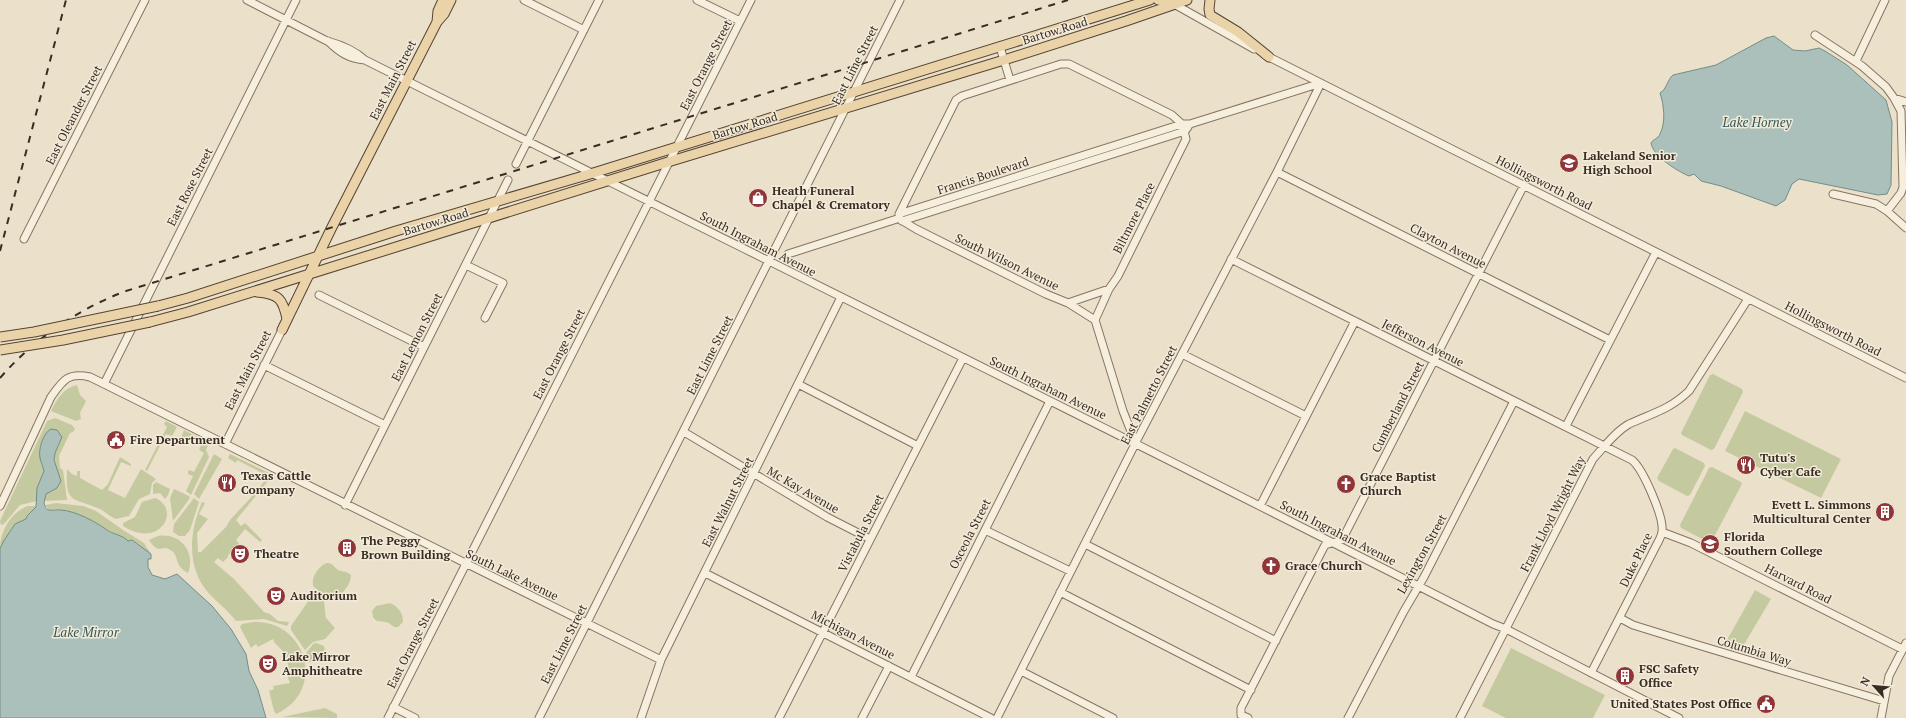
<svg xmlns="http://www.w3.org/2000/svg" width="1906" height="718" viewBox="0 0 1906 718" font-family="'PT Serif',serif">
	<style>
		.green { fill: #c5c9a0 }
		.water { fill: #abc0ba; stroke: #728e87 }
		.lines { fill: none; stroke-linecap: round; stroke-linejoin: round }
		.minor-casing { stroke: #877461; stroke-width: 9 }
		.major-casing { stroke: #554334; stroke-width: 11 }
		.minor { stroke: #f6efde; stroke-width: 7 }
		.major { stroke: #ead3a8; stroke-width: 9 }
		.rail { stroke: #392d23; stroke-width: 2; stroke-dasharray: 7 7; stroke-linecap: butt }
		.major-bridge-casing { stroke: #554334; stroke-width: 11; stroke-linecap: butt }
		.major-bridge { stroke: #ead3a8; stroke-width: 9 }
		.labels { text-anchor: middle; stroke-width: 3; stroke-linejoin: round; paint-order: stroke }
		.street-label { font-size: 12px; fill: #392d23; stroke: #f3ebda }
		.poi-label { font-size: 12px; font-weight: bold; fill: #392d23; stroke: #f3ebda; text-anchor: start }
		.water-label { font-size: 13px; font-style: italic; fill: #345754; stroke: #f3ebda }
	</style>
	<rect width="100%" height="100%" fill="#ebe1cb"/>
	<path class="green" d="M1713,374L1742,389L1743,392L1714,449L1711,450L1682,435L1681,433L1710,375Z
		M77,385L80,395L86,401L80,413L81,419L76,421L51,411C57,399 63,388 77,385Z
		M1745,411L1841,459L1821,498L1725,451Z
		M55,418L72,425L75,429L73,432L70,433L59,456L60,468L63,470L67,500L44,501L46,494L57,488C62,468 47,464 60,442L47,432L41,447L44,471L40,480L37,501L20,505L4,524L1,525L0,521L47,421Z
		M166,421L177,427L172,436L166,434L147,471L145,470L167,427L164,424Z
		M184,430L209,443L206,450L209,457L191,495L186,491L193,476L188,474V471L190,470L194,472L204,453L199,450L201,445L185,437L182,441L180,440Z
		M1675,448L1704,463L1705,466L1690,495L1687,496L1659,481L1657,478L1673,449Z
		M214,454L222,459L199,499L194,494Z
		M230,454L273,475L236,520L241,526L245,523L262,540L260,542L245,529L236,540L239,544L228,555V557L223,562L218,558L214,562L234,579L264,612L270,614L278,621L289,622L287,626L264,619L236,621C227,609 215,601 206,590C186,564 190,530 202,502L205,503L199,514L208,519L197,533L198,552H201L226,527L230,520L256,492L266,479V475L237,460L236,463L228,458Z
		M120,457L131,464V466L121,462L108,490L125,498L141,469L156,479L152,483L150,494L139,499L129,516L116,519C110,517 106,512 100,509C73,497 65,505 67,469L72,474L77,476V471H80V478L102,490L108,484Z
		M1712,467L1741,482L1742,484L1712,541L1708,542L1681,528L1680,525L1709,468Z
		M156,482L170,489L168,495L165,499L160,493L153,494V485Z
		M174,489L189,496L190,498L173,521L170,498Z
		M155,498C182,509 160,550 123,526V523L135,517L142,502Z
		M194,498L199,502L190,530L185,536H179L173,532L174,524Z
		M56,503L83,506L96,511L123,530L144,543L151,554L132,540L128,541L83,517L60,509L49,510L45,505Z
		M28,506H36L27,519L11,529L0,549C0,531 11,512 28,506Z
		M158,536C181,532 196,553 188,573C185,572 181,568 179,565C176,560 177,555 172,551C161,543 160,557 149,540Z
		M327,563C333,563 334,567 338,570C343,572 347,571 351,575C351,581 348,586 344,591C335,602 329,600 319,591C317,589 313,587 313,585C311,576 320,565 327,563Z
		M1755,590L1771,599L1742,648L1727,640Z
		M315,594C327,596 324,609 326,618L335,628L325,639L313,642L305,650L291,630V626L309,600Z
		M390,603C399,607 403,613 403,622L398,627C392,628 391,623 386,622C380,621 377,623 373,617L372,611L376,606Z
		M253,622C307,619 327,692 276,714L274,711L269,691L274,689L273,686L290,683L288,678L289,670L287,659L281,649L274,642L273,639L258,647L256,644L251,648L240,627L242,624Z
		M316,643L324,646L325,652L320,661L309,662L306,653L313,644Z
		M1511,648L1605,695L1593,718H1506L1482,706Z
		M325,708L337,714V718L282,717Z"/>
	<path class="water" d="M1774,36L1793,50L1805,51L1819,48L1825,51L1847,65L1886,100L1892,122L1891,185L1887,194L1878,195L1799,179L1792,184L1785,200L1776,206L1721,186L1701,181L1694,174L1689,176C1677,171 1653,156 1651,143C1653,139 1658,139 1660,134C1666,122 1664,105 1660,93C1667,89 1667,80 1673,75L1716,65L1766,38Z
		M51,429L57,430L62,437L55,453L54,460L61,481L57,488L46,494L44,503C45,506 46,510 49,510C53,511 58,509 61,510C76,511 96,522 107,530C112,534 123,535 128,541L132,540L151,554V559H148V567L152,575L165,579L177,574L212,606L231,629L246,654L249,671L258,690L266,718H0V549L3,542L15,524L26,519L27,516L36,507L37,488L44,471C43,466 41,463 40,458C38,450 43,433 51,429Z"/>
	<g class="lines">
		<defs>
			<path id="minor" d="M247,0L327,41C342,45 354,50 365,60C741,248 1119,433 1493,624L1506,629L1679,718
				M524,0L584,30
				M697,0L740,21
				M1174,4L1254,49
				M1815,35L1862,66L1886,87L1894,98L1901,111L1903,187L1901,193L1887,211L1876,204L1833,194
				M328,41C339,52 349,59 365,60
				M1000,47L1010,80
				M1265,55L1906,378
				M1856,61L1885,0
				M1894,98L1906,102
				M516,164L599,0
				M1277,172L1610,340
				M1887,211L1906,228
				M899,214L956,100L962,96L1061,64H1069L1172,115L1182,124L1186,139L1118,276L1109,289L1095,320L1123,411L1136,444
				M899,214L1182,124H1190L1321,83
				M901,220L916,229L1046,294L1068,303L1109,289
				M902,221L1185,131L1188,127
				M24,239L145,0
				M788,254L900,218
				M1231,259L1632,460C1643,469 1664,517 1662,531C1662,536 1658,542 1656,546L1591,673
				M466,265L503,283L485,318
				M319,295L424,347
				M1068,303L1095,320
				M1182,354L1306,416
				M264,365L385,425
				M104,384L296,0
				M798,384L918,446
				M1566,426L1656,252
				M684,432L827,517L870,539
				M225,444L282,330
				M345,505L508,180
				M0,506L51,397C63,380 68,372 90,377L661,660
				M1260,506L1355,321
				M985,530L1070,571
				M1662,532L1691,543L1902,649
				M1085,544L1276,641
				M705,573L991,718
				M1060,592L1251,690
				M1620,618L1633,625L1688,642L1884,701
				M1021,671L1113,718
				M911,677L1050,401
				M393,707L415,718
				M388,718L751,0
				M539,718L900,0
				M641,718L661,660L841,297
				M779,718L963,358
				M862,718L889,666
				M997,718L1137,440L1277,172L1321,83
				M1248,718L1241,715V708L1325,545L1342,540L1524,185
				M1348,718L1404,611L1424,577L1514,401
				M1460,718L1593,459C1604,447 1615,432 1629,424C1653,413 1669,410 1689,391L1748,299
				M1881,718L1889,676L1906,643"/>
			<path id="major" d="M1158,0L1174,4
				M1210,0L1209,9L1210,15L1238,32L1269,57
				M437,22L438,11L443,0
				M257,292C279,294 283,299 287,319
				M158,306L188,298L396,231L590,174L1150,0
				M150,322L188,312L668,162L1004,60L1126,21L1187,0
				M282,330L332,227L437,22L444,14L451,0"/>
		</defs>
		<use href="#minor" class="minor-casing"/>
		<use href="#major" class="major-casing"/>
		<use href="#minor" class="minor"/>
		<use href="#major" class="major"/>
		<path class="rail" d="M0,251L66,0
			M0,378C34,339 78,309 126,291L1068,0"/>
		<defs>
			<path id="major-bridge" d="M0,337L34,332L158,306
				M0,350L63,340L150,322"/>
		</defs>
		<use href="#major-bridge" class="major-bridge-casing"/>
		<use href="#major-bridge" class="major-bridge"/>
	</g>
	<defs>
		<symbol id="school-disc" viewBox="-11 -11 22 22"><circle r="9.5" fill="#903639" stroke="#f3ebda"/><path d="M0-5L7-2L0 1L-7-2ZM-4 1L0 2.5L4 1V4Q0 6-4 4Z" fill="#fff"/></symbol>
		<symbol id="shop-disc" viewBox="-11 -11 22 22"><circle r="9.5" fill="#903639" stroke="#f3ebda"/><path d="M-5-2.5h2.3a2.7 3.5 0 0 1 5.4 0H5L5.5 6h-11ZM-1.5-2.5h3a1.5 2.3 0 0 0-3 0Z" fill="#fff"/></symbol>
		<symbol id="civic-disc" viewBox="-11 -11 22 22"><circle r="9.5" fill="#903639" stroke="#f3ebda"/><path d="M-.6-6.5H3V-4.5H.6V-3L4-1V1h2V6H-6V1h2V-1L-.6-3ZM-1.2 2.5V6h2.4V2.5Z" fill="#fff"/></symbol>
		<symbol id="restaurant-disc" viewBox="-11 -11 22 22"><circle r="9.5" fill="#903639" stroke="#f3ebda"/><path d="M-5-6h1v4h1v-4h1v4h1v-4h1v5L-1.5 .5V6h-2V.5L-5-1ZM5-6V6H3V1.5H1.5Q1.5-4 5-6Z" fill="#fff"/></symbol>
		<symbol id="church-disc" viewBox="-11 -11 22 22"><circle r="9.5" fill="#903639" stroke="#f3ebda"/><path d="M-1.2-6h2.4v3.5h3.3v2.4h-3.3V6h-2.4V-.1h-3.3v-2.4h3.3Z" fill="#fff"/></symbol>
		<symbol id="building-disc" viewBox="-11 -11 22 22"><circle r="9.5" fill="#903639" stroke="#f3ebda"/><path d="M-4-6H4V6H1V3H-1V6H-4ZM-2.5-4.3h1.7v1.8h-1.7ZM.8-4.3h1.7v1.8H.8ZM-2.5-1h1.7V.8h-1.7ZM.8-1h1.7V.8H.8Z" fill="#fff"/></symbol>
		<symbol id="university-disc" viewBox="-11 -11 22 22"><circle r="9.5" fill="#903639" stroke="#f3ebda"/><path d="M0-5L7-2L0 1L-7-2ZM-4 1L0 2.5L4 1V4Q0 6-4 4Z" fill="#fff"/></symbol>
		<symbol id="theatre-disc" viewBox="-11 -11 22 22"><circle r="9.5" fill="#903639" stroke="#f3ebda"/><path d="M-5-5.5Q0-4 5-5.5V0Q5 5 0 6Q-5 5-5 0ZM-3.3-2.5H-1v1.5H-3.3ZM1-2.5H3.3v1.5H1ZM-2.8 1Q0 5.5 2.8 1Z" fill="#fff"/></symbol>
	</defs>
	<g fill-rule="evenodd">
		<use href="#school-disc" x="1558" y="152" width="22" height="22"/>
		<use href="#shop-disc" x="747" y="187" width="22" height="22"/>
		<use href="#civic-disc" x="105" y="429" width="22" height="22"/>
		<use href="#restaurant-disc" x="1735" y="454" width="22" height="22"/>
		<use href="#restaurant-disc" x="216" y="472" width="22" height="22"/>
		<use href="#church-disc" x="1335" y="473" width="22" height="22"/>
		<use href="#building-disc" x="1874" y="501" width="22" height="22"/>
		<use href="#university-disc" x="1699" y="533" width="22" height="22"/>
		<use href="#building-disc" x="336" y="537" width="22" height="22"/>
		<use href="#theatre-disc" x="229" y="543" width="22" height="22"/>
		<use href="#church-disc" x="1260" y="555" width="22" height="22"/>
		<use href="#theatre-disc" x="265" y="585" width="22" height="22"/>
		<use href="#theatre-disc" x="257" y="653" width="22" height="22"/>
		<use href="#building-disc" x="1614" y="665" width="22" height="22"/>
		<use href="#civic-disc" x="1755" y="693" width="22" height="22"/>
	</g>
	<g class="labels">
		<g class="street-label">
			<text transform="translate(1055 31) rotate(-17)" y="4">Bartow Road</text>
			<text transform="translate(706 65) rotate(-63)" y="4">East Orange Street</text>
			<text transform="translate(855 65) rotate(-63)" y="4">East Lime Street</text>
			<text transform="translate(393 80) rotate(-63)" y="4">East Main Street</text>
			<text transform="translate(74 115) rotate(-63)" y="4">East Oleander Street</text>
			<text transform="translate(745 126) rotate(-17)" y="4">Bartow Road</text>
			<text transform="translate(983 176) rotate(-18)" y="4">Francis Boulevard</text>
			<text transform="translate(1544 183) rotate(27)" y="4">Hollingsworth Road</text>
			<text transform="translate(190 187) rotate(-63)" y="4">East Rose Street</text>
			<text transform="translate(1134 218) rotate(-63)" y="4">Biltmore Place</text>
			<text transform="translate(436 222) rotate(-17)" y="4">Bartow Road</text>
			<text transform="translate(758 244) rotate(27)" y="4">South Ingraham Avenue</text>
			<text transform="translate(1448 246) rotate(27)" y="4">Clayton Avenue</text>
			<text transform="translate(1007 262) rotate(26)" y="4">South Wilson Avenue</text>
			<text transform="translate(1833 329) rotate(27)" y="4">Hollingsworth Road</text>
			<text transform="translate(417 337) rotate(-63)" y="4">East Lemon Street</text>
			<text transform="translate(1423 343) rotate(27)" y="4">Jefferson Avenue</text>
			<text transform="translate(559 354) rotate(-63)" y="4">East Orange Street</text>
			<text transform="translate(710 355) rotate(-63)" y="4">East Lime Street</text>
			<text transform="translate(248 370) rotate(-63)" y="4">East Main Street</text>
			<text transform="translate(1048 388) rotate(26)" y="4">South Ingraham Avenue</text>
			<text transform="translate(1149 395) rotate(-63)" y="4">East Palmetto Street</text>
			<text transform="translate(1398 407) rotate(-63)" y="4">Cumberland Street</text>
			<text transform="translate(803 490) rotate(30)" y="4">Mc Kay Avenue</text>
			<text transform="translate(728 502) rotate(-63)" y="4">East Walnut Street</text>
			<text transform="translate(1553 514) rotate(-63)" y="4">Frank Lloyd Wright Way</text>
			<text transform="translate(861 533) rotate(-63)" y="4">Vistabula Street</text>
			<text transform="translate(1338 533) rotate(27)" y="4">South Ingraham Avenue</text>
			<text transform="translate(970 534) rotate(-63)" y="4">Osceola Street</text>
			<text transform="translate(1422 554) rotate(-61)" y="4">Lexington Street</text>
			<text transform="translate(1636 560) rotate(-64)" y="4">Duke Place</text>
			<text transform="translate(512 575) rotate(26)" y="4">South Lake Avenue</text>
			<text transform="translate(1798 584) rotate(27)" y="4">Harvard Road</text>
			<text transform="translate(853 635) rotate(27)" y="4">Michigan Avenue</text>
			<text transform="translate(413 643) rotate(-63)" y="4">East Orange Street</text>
			<text transform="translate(564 644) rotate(-63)" y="4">East Lime Street</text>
			<text transform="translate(1754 651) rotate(17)" y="4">Columbia Way</text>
		</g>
		<g class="poi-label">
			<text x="1583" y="160">Lakeland Senior<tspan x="1583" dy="14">High School</tspan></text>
			<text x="772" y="195">Heath Funeral<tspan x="772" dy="14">Chapel &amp; Crematory</tspan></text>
			<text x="130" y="444">Fire Department</text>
			<text x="1760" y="462">Tutu's<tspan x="1760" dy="14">Cyber Cafe</tspan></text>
			<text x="241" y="480">Texas Cattle<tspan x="241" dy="14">Company</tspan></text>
			<text x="1360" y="481">Grace Baptist<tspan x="1360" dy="14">Church</tspan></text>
			<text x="1871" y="509" text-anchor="end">Evett L. Simmons<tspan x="1871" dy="14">Multicultural Center</tspan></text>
			<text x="1724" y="541">Florida<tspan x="1724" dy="14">Southern College</tspan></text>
			<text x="361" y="545">The Peggy<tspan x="361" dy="14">Brown Building</tspan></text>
			<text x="254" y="558">Theatre</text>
			<text x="1285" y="570">Grace Church</text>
			<text x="290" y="600">Auditorium</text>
			<text x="282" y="661">Lake Mirror<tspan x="282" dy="14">Amphitheatre</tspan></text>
			<text x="1639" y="673">FSC Safety<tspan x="1639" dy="14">Office</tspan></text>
			<text x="1752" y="708" text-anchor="end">United States Post Office</text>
		</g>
		<g class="water-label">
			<text x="1757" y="127">Lake Horney</text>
			<text x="86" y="637">Lake Mirror</text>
		</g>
	</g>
	<g transform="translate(1874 686) rotate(297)" stroke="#f3ebda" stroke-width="3" paint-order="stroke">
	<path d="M0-3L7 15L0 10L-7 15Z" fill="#392d23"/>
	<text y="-6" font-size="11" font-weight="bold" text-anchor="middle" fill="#392d23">N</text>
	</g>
</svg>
